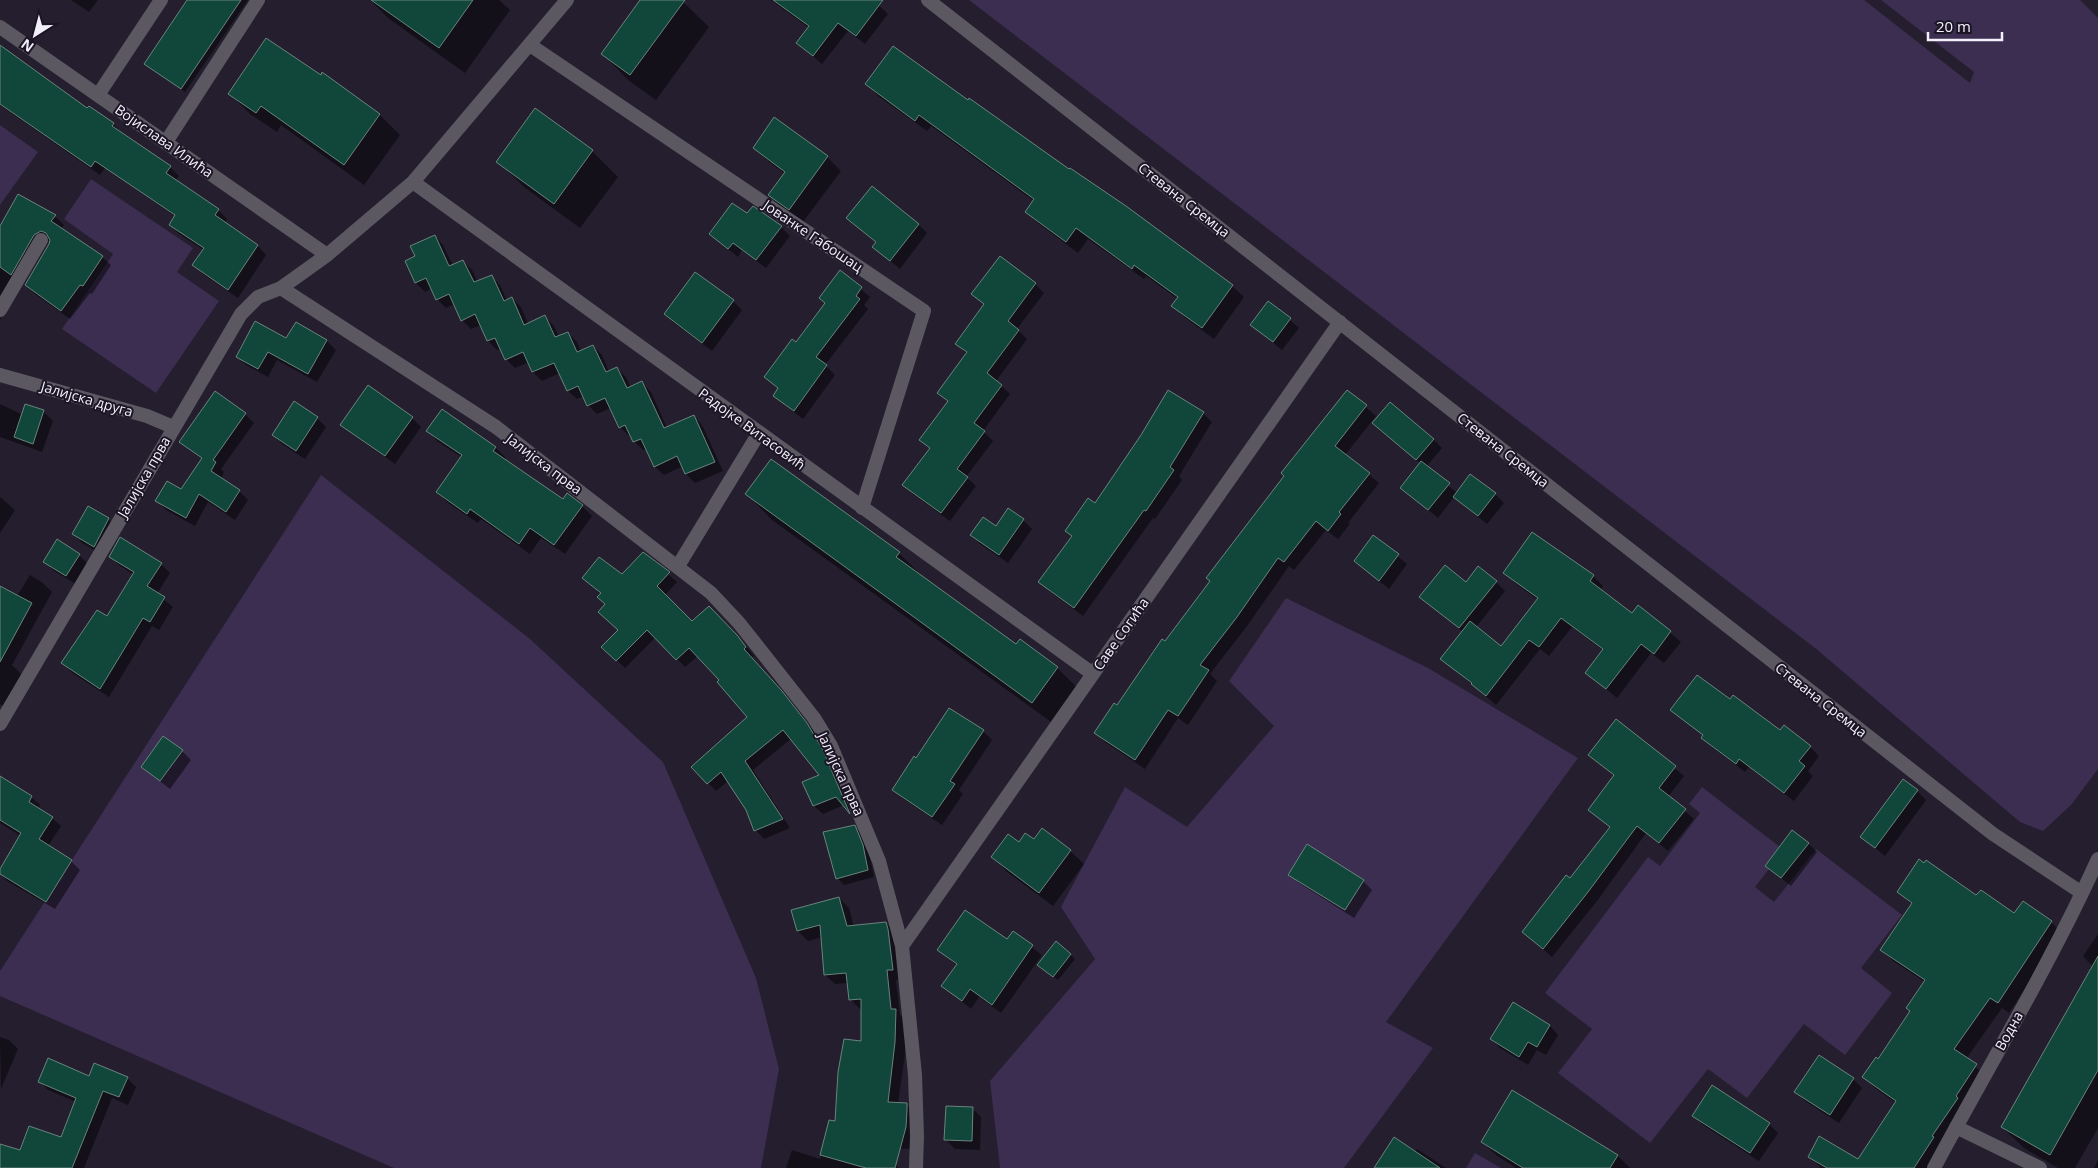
<svg xmlns="http://www.w3.org/2000/svg" width="2098" height="1168" viewBox="0 0 2098 1168" font-family="'Open Sans',sans-serif">
	<style>
		.green { fill: #3b2e50 }
		.shadow { fill: #0007 }
		.building { fill: #10473a; stroke: #6a847c }
		.lines { fill: none; stroke-linecap: round; stroke-linejoin: round }
		.minor { stroke: #5b5861; stroke-width: 14 }
		.labels { text-anchor: middle; stroke-width: 4; stroke-linejoin: round; paint-order: stroke }
		.street-label { font-size: 14px; fill: #f3f0fb; stroke: #1b1525 }
	</style>
	<rect width="100%" height="100%" fill="#241e2f"/>
	<path class="green" d="M969,0H1864L1970,83L1974,72L1881,0H2080L2098,18V769L2071,805L2043,831L2020,822L1815,648Z
		M0,125L38,152L0,205Z
		M91,179L193,248L177,272L219,301L156,393L62,329L113,254L64,219Z
		M321,475L530,639L663,762L756,978L779,1069L761,1168H394L0,996V971Z
		M1286,598L1428,668L1578,758L1386,1022L1433,1048L1344,1168H1000L990,1081L1095,959L1061,907L1125,787L1187,827L1274,726L1229,681Z
		M1702,787L1784,850L1755,887L1774,902L1816,849L1902,915L1861,968L1892,993L1845,1055L1804,1024L1747,1098L1708,1069L1650,1143L1558,1073L1592,1029L1545,993L1648,857L1660,866L1700,813L1689,804Z
		M1475,1153L1501,1168H1466Z"/>
	<path class="shadow" d="M71,0H98L89,12Z
		M188,0H248L185,92L145,64Z
		M370,0H499L510,10L465,73L388,18Z
		M642,0H681L709,27L656,100L628,80L603,54Z
		M771,0H873L888,14L865,44L848,31L822,64L798,43L809,28Z
		M0,44L15,57L88,110L113,124L122,133L170,167L179,176L175,181L218,210L227,219L225,223L258,246L266,255L238,298L203,274L194,265L204,250L179,234L170,225L176,217L105,168L100,175L0,105Z
		M323,74L380,115L400,135L364,185L281,125L277,132L250,114L230,94L321,77Z
		M867,84L968,101L1232,286L1244,297L1214,339L1184,317L1173,306L1178,299L1146,276L1144,279L1088,239L1078,253L1038,223L1027,212L1034,201L931,126L927,131L878,96Z
		M775,119L827,157L841,171L803,222L783,209L770,195L785,174L768,161L754,148Z
		M592,151L618,177L580,228L524,187L498,161Z
		M747,215L781,227L790,236L766,268L742,250L738,257L710,234Z
		M55,216L64,225L61,229L102,257L111,265L92,294L90,293L70,319L35,294L26,285L51,241H46L1,315L0,322V229Z
		M848,218L918,224L927,233L900,269L874,247L877,243Z
		M435,236L443,245L453,266L463,261L472,270L478,282L491,276L500,285L507,301L512,298L521,307L528,324L545,317L554,326L559,337L568,333L577,342L581,352L593,346L602,355L609,372L617,368L626,377L631,388L642,383L651,392L667,428L694,416L702,425L723,471L695,483L686,474L683,466L664,475L655,467L647,449L643,450L634,441L631,435L629,436L620,427L611,408L597,414L588,405L584,396L577,399L568,391L560,373L542,381L533,372L529,362L515,368L506,359L501,348L497,350L488,341L481,325L471,329L462,320L455,304L446,308L437,299L432,288L425,292L416,283L406,262L417,257Z
		M840,272L870,297L864,305L868,309L825,365L835,375L803,419L774,396L779,389L766,377L796,344L826,303Z
		M1035,284L1044,293L1017,329L1027,339L996,381L1010,394L983,431L993,441L966,477L976,486L950,521L913,494L904,485L930,449L921,440L948,402L939,393L967,354L957,344L985,305L973,294Z
		M733,301L742,310L712,351L674,323L665,314Z
		M1269,303L1299,328L1282,350L1252,325Z
		M296,323L327,341L336,350L317,382L277,360L268,377L246,365L237,356L287,340Z
		M1347,391L1376,416L1345,455L1379,483L1348,523L1350,524L1338,539L1326,530L1294,570L1289,566L1247,626L1210,674L1217,681L1188,725L1178,718L1145,769L1105,742L1096,733L1118,707L1212,582Z
		M0,404L23,415L26,406L44,412L53,421L42,452L0,437Z
		M1203,413L1212,422L1179,476L1182,480L1155,519L1153,518L1083,616L1049,591L1040,582L1073,537L1066,531Z
		M245,414L254,423L221,469L224,472L221,479L239,491L248,500L235,520L208,502L195,526L166,510L157,501L181,491L203,459L181,442Z
		M317,418L326,427L305,459L282,444L273,435Z
		M412,418L421,427L395,464L351,433L342,424Z
		M428,431L495,447L506,458L504,460L563,501L582,506L592,516L565,554L541,538L530,554L481,519L478,523L448,503L437,492L462,457L438,442Z
		M1383,432L1433,439L1442,448L1426,467L1457,493L1495,494L1504,503L1487,524L1454,497L1438,518L1402,488L1421,464Z
		M747,494L899,553L925,579L1016,646L1057,668L1083,693L1058,727L772,520Z
		M0,497L15,510L0,533Z
		M108,519L117,528L103,555L82,543L74,534Z
		M1023,520L1032,529L1008,563L980,544L972,535Z
		M1532,534L1593,576L1603,586L1600,590L1632,614L1638,606L1681,642L1664,663L1651,653L1617,698L1587,673L1604,651L1572,627L1549,656L1540,649L1496,705L1442,659L1463,632L1430,605L1466,584L1496,582L1505,591L1476,627L1501,647L1538,600L1515,583L1505,573Z
		M1374,537L1407,564L1389,589L1355,561Z
		M643,553L677,582L665,595L692,623L717,616L745,645L754,656L751,658L790,701L815,733L831,760L856,818L844,805L823,814L814,806L804,783L821,776L792,738L753,770L790,828L764,839L756,830L747,809L728,781L716,791L708,783L749,717L721,680L698,656L685,667L656,637L625,668L603,647L619,630L607,604L622,576Z
		M79,555L88,564L76,584L54,571L45,562Z
		M110,556L161,564L170,573L157,594L173,607L159,630L152,626L109,697L71,672L63,663L108,618L134,575L119,565Z
		M30,575L43,583L52,592L12,665L23,676L4,707L0,704V587L17,596Z
		M1730,701L1780,732L1810,747L1819,756L1808,771L1813,776L1794,801L1749,767L1745,772L1712,747L1703,738L1704,736L1672,710Z
		M1616,721L1684,776L1668,797L1694,819L1668,851L1646,833L1597,901L1552,957L1523,932L1571,880L1611,828L1590,810L1615,776L1590,755Z
		M983,731L992,740L959,790L963,794L942,825L902,798L893,789L917,760Z
		M182,751L191,760L170,789L142,767Z
		M0,778L31,797L40,805L38,809L52,818L61,826L48,846L71,861L80,870L55,909L7,881L0,873L21,836L0,823Z
		M1917,791L1926,800L1885,856L1862,837Z
		M854,827L861,833L869,853L874,877L844,885L837,878Z
		M1042,830L1070,851L1084,864L1053,906L1006,871L993,857L1019,844L1034,841Z
		M1808,843L1817,852L1791,886L1767,866Z
		M1290,874L1363,881L1372,890L1354,918L1299,883Z
		M1899,892L1977,897L2015,914L2051,922L2062,933L2009,1013L2002,1008L1966,1059L1987,1077L1932,1168H1821L1809,1156L1859,1161L1896,1103L1875,1088L1864,1077L1878,1060L1911,1011L1925,982L1893,961L1882,949L1912,905Z
		M839,898L849,908L854,927L886,923L896,933L903,979L896,980L900,1015L905,1020V1053L898,1104L907,1105L916,1114L912,1149L845,1147L863,1043L862,1009H860L850,999L848,983L835,984L825,975L823,937L808,941L798,931Z
		M1013,933L1042,955L1001,1013L979,997L971,1009L943,986L957,966L939,950L1007,941Z
		M2098,934V1128L2075,1168H2058L2024,1148L2002,1127L2093,967L2083,956Z
		M1071,955L1075,959L1058,980L1043,968Z
		M1514,1003L1550,1026L1558,1035L1546,1055L1537,1050L1528,1065L1500,1048L1491,1039Z
		M0,1037L9,1040L18,1049L1,1089Z
		M89,1078H127L136,1087L128,1105L112,1098L84,1168H0V1146L21,1152L61,1138L76,1102L48,1090L39,1081Z
		M1853,1079L1862,1088L1839,1123L1805,1101L1796,1092Z
		M1513,1092L1618,1156L1630,1168H1516L1496,1155L1482,1142Z
		M972,1108L981,1117L980,1150L955,1149L946,1140Z
		M1694,1116L1769,1124L1778,1133L1759,1161L1703,1125Z
		M823,1148L895,1164L899,1168H786L792,1150L820,1159Z
		M1417,1149L1446,1168H1375L1414,1152Z
		M2098,1160V1168H2094Z"/>
	<path class="building" d="M187,0H241L181,89L144,64Z
		M371,0H473L439,48Z
		M640,0H685L630,75L601,54Z
		M773,0H883L856,36L838,23L813,56L796,43L809,26Z
		M266,38L321,75L322,72L380,114L344,165L261,106L256,113L228,94Z
		M0,45L87,108L89,106L114,123L112,126L171,166L166,173L219,209L215,215L258,245L228,290L192,265L204,248L169,225L175,215L95,161L91,167L0,104Z
		M893,46L968,100L969,98L1069,169L1070,168L1126,206L1233,285L1202,328L1171,306L1178,297L1134,265L1132,269L1076,228L1066,242L1025,212L1034,199L919,115L915,121L865,84Z
		M535,108L593,150L554,204L496,162Z
		M774,117L828,156L789,210L768,195L785,172L753,148Z
		M872,186L919,224L890,261L872,247L876,242L846,218Z
		M18,194L56,215L51,221L103,256L83,286L80,285L61,311L25,285L49,244L50,240L46,233L41,231L34,235L11,275L0,267V226Z
		M732,203L747,213L753,206L782,226L756,260L733,243L728,249L709,234Z
		M435,235L449,266L463,260L474,282L492,275L504,301L512,297L524,325L545,315L555,337L568,332L577,352L593,345L606,372L617,367L627,388L642,381L664,428L694,415L715,462L685,474L677,456L654,467L641,439L633,442L625,425L619,428L605,398L587,406L578,386L567,391L554,363L532,372L523,352L505,360L495,338L487,341L475,314L461,321L449,294L436,300L426,278L415,283L405,261L415,256L410,246Z
		M1000,256L1036,283L1008,321L1019,330L987,373L1002,385L974,423L985,431L957,469L968,477L941,513L902,485L930,448L919,440L948,401L937,393L967,352L955,344L984,304L971,294Z
		M840,270L862,287L856,296L860,299L816,357L827,365L794,411L773,396L778,388L764,377L792,339L796,342L825,303L819,298Z
		M695,272L734,300L702,343L664,314Z
		M1268,301L1291,318L1273,342L1250,325Z
		M255,321L286,338L296,322L327,340L308,374L268,352L258,369L236,357Z
		M368,385L413,417L385,456L340,425Z
		M1168,390L1204,412L1170,467L1174,470L1146,511L1144,510L1074,608L1038,582L1072,536L1065,531L1088,498L1095,503L1141,435Z
		M1347,390L1367,405L1335,446L1370,473L1339,512L1341,514L1328,531L1316,521L1284,562L1278,558L1237,617L1200,665L1209,670L1178,716L1168,710L1135,760L1094,733L1114,703L1117,705L1162,639L1165,641L1210,581L1206,578L1284,476L1281,473Z
		M215,391L246,413L213,460L216,462L211,471L240,490L226,512L199,494L186,518L155,501L167,481L181,489L202,458L179,442Z
		M294,401L318,417L296,451L272,435Z
		M1390,402L1434,439L1416,460L1372,423Z
		M25,404L44,410L33,444L14,437Z
		M442,409L496,447L493,451L563,499L567,493L583,505L554,545L530,528L519,544L470,509L467,514L436,492L462,455L426,431Z
		M771,459L900,552L896,557L1016,644L1020,639L1058,667L1032,703L745,494Z
		M1421,461L1450,483L1428,510L1400,488Z
		M1470,474L1496,493L1478,516L1453,497Z
		M88,506L109,518L94,547L72,534Z
		M1008,508L1024,519L999,555L970,535L983,517L996,526Z
		M1532,532L1594,575L1590,581L1632,613L1638,605L1671,631L1654,654L1641,644L1606,689L1585,673L1603,649L1561,618L1539,647L1529,640L1486,696L1471,684L1472,683L1440,659L1470,621L1501,646L1538,598L1503,573Z
		M1373,535L1399,554L1379,581L1354,561Z
		M120,537L162,563L147,586L165,597L150,622L143,618L100,689L61,663L97,610L107,616L134,572L109,557Z
		M57,539L80,554L66,576L43,562Z
		M643,552L670,572L657,586L692,621L709,606L737,635L746,647L744,649L782,691L807,723L823,750L850,814L836,797L813,806L802,782L819,775L783,730L745,761L783,819L754,831L746,810L721,772L707,784L691,767L747,717L717,682L719,680L689,648L676,660L647,630L616,661L601,647L618,630L598,612L605,604L597,597L601,593L582,578L599,557L622,574Z
		M1445,565L1466,582L1478,566L1497,581L1459,628L1419,597Z
		M0,586L32,603L0,662Z
		M1697,675L1730,699L1733,695L1780,730L1784,725L1811,746L1799,761L1805,766L1784,793L1739,759L1736,764L1701,738L1703,735L1670,710Z
		M949,708L984,730L950,781L955,784L932,817L892,790L914,756L916,758Z
		M1616,719L1676,766L1659,788L1686,809L1659,843L1637,826L1588,892L1543,949L1522,932L1566,875L1570,878L1610,827L1588,810L1614,775L1588,755Z
		M163,736L183,750L160,781L141,767Z
		M0,776L32,796L29,802L53,817L39,839L72,860L46,902L0,874V869L21,833L0,820Z
		M1903,779L1918,790L1875,848L1860,837Z
		M855,825L863,845L868,870L836,879L823,832Z
		M1042,828L1071,850L1039,893L991,857L1008,834L1019,842L1025,833L1034,839Z
		M1792,830L1809,843L1781,878L1765,866Z
		M1307,844L1364,880L1345,910L1288,875Z
		M1919,859L1924,863L1926,860L1976,895L1981,890L2014,913L2023,901L2052,921L1998,1003L1990,998L1954,1049L1977,1064L1956,1096L1958,1098L1932,1136L1934,1137L1914,1168H1827L1808,1157L1819,1136L1858,1159L1896,1101L1862,1077L1876,1057L1878,1059L1910,1011L1906,1008L1925,980L1880,950L1912,903L1897,892Z
		M839,897L847,926L886,922L888,929L893,970H887L891,1009H896L895,1042L888,1102L907,1103V1110L906,1127L895,1168H866L820,1155L829,1120L835,1121L838,1072L844,1039L861,1041V999L849,1000L846,973L824,975L820,925L797,931L791,910Z
		M965,910L1007,939L1013,931L1033,945L992,1005L970,989L962,1001L941,986L957,964L937,950Z
		M1056,941L1071,954L1053,977L1037,965Z
		M2098,956V1070L2050,1155L2001,1127Z
		M1513,1002L1550,1025L1537,1047L1528,1042L1519,1057L1490,1039Z
		M1819,1055L1854,1078L1830,1115L1794,1092Z
		M48,1058L89,1076L94,1063L128,1077L119,1097L103,1091L72,1168H0V1144L20,1150L29,1126L61,1137L76,1098L38,1082Z
		M1712,1085L1770,1123L1750,1153L1692,1116Z
		M1512,1090L1618,1155L1610,1168H1523L1481,1142Z
		M946,1106L973,1107L972,1141L944,1140Z
		M1394,1137L1440,1168H1374Z"/>
	<g class="lines">
		<path class="minor" d="M928,0L1993,834L2082,893
			M0,27L327,255
			M530,45L924,311L862,508
			M98,95L161,0
			M166,142L258,0
			M413,182L1093,674
			M281,288L496,427L711,593L739,623L814,718L831,746L879,861L902,946L915,1075L917,1136L916,1168
			M0,310L41,240
			M0,375L147,416L173,427
			M678,566L759,433
			M0,724L241,314L258,297L281,288L327,255L413,182L567,0
			M902,946L1340,322
			M1956,1127L2040,1168
			M1934,1168C1989,1065 2050,965 2098,859"/>
	</g>
	<g class="labels">
		<g class="street-label">
			<text transform="translate(164 141) rotate(35)" y="5">Војислава Илића</text>
			<text transform="translate(1184 200) rotate(38)" y="5">Стевана Сремца</text>
			<text transform="translate(813 236) rotate(34)" y="5">Јованке Габошац</text>
			<text transform="translate(87 399) rotate(16)" y="5">Јалијска друга</text>
			<text transform="translate(752 429) rotate(36)" y="5">Радојке Витасовић</text>
			<text transform="translate(1503 450) rotate(38)" y="5">Стевана Сремца</text>
			<text transform="translate(544 464) rotate(37)" y="5">Јалијска прва</text>
			<text transform="translate(144 477) rotate(-60)" y="5">Јалијска прва</text>
			<text transform="translate(1121 634) rotate(-55)" y="5">Саве Согића</text>
			<text transform="translate(1821 700) rotate(38)" y="5">Стевана Сремца</text>
			<text transform="translate(841 774) rotate(65)" y="5">Јалијска прва</text>
			<text transform="translate(2009 1031) rotate(-61)" y="5">Водна</text>
		</g>
	</g>
	<g transform="translate(35 35) rotate(216)" stroke="#1b1525" stroke-width="4" paint-order="stroke">
	<path d="M0-4L9 19L0 12L-9 19Z" fill="#f3f0fb"/>
	<text y="-8" font-size="14" font-weight="bold" text-anchor="middle" fill="#f3f0fb">N</text>
	</g>
	<path d="M1928 32v8h74v-8" fill="none" stroke="#f3f0fb" stroke-width="2.5"/>
	<text x="1936" y="32" font-size="15" fill="#f3f0fb" stroke="#1b1525" stroke-width="4" paint-order="stroke">20 m</text>
</svg>
